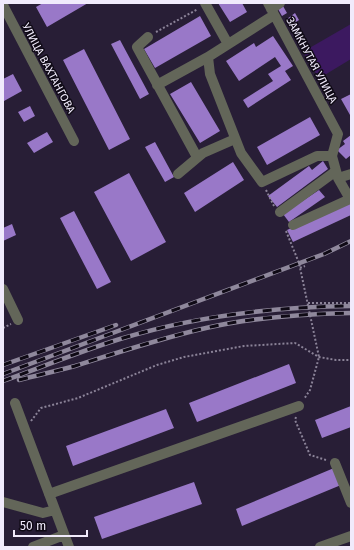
<svg xmlns="http://www.w3.org/2000/svg" width="354" height="550" viewBox="0 0 354 550" font-family="'Fira Sans',sans-serif">
	<style>
		.green { fill: #3c1960 }
		.building { fill: #9978c8 }
		.lines { fill: none; stroke-linecap: round; stroke-linejoin: round }
		.path { stroke: #8b8398; stroke-width: 2; stroke-dasharray: 2 2; stroke-linecap: butt }
		.minor { stroke: #636659; stroke-width: 10 }
		.rail-casing { stroke: #8f889c; stroke-width: 4.5 }
		.rail { stroke: #0f0a15; stroke-width: 3; stroke-dasharray: 9; stroke-linecap: butt }
		.labels { text-anchor: middle; stroke-width: 3; stroke-linejoin: round; paint-order: stroke }
		.street-label { font-size: 11px; fill: #f1ebfc; stroke: #0f0a15 }
	</style>
	<rect width="100%" height="100%" fill="#281e36"/>
	<path class="green" d="M351,24V59L323,76L317,75L305,55L306,50Z"/>
	<path class="building" d="M43,3H88L47,27L36,7Z
		M218,3H242L247,12L230,22Z
		M283,6L287,13L282,16L278,9Z
		M295,13L299,20L291,25L287,19Z
		M200,16L211,36L155,68L144,49Z
		M273,36L293,66L285,71L291,80L248,108L243,100L273,81L268,74L281,66L275,57L239,81L226,61L254,43L256,47Z
		M120,40L149,94L140,99L111,44Z
		M84,49L130,139L109,150L63,60Z
		M13,74L22,91L4,101L3,79Z
		M191,82L220,131L200,143L170,94Z
		M351,94V114L350,115L341,99Z
		M30,106L35,116L24,122L18,112Z
		M310,117L320,135L267,165L257,147Z
		M47,132L53,142L34,153L27,143Z
		M351,135V155L346,159L337,150L345,144L343,141Z
		M155,142L174,177L165,182L145,147Z
		M323,161L328,169L277,207L268,196L309,166L312,170Z
		M233,162L244,180L195,212L184,193Z
		M129,173L166,242L131,261L94,192Z
		M319,190L325,197L289,222L283,214Z
		M351,200V215L293,242L287,230Z
		M74,211L111,282L97,289L60,218Z
		M12,224L16,235L3,241V228Z
		M289,364L296,383L197,422L189,403Z
		M351,406V427L322,438L315,420Z
		M166,409L174,428L73,466L66,446Z
		M334,468L341,485L242,526L236,509Z
		M194,482L202,504L102,539L94,517Z"/>
	<g class="lines">
		<path class="path" d="M156,32L198,9
			M266,190L274,206
			M286,231L299,263L319,357L310,390L304,399
			M300,268L305,266
			M308,303H351
			M3,328L11,324
			M296,417L295,420L310,455L326,460
			M31,421L41,408L78,398L157,365L184,357L244,346L295,343L319,357L336,360H351"/>
		<path class="minor" d="M205,3L228,44
			M268,3L338,134L332,156L338,178L350,199L351,198
			M3,5L74,141
			M271,9L280,3
			M148,37L137,47L197,157
			M208,57L210,74L241,153L262,182L317,156H332
			M157,85L208,57L274,15
			M178,174L203,153L235,139
			M338,178L351,174
			M280,212L336,171
			M293,225L350,199
			M3,289L18,320
			M15,403L69,547
			M335,463L351,503
			M49,494L299,406
			M3,502L43,513L55,510
			M33,547L64,535
			M320,547L351,536"/>
		<defs>
			<path id="rail" d="M3,365L116,325
				M3,374L324,254L351,241
				M19,380C38,375 57,371 75,366C119,352 162,338 206,328C254,317 303,314 351,313
				M3,381C42,367 81,351 120,339C195,316 273,307 351,306"/>
		</defs>
		<use href="#rail" class="rail-casing"/>
		<use href="#rail" class="rail"/>
	</g>
	<g class="labels">
		<g class="street-label">
			<text transform="translate(312 60) rotate(62)" y="4">ЗАМКНУТАЯ УЛИЦА</text>
			<text transform="translate(49 68) rotate(62)" y="4">УЛИЦА ВАХТАНГОВА</text>
		</g>
	</g>
	<rect width="354" height="550" fill="none" stroke="#f1ebfc" stroke-width="8"/>
	<path d="M14 530v6h73v-6" fill="none" stroke="#f1ebfc" stroke-width="2"/>
	<text x="20" y="530" font-size="12" fill="#f1ebfc" stroke="#0f0a15" stroke-width="3" paint-order="stroke">50 m</text>
</svg>
